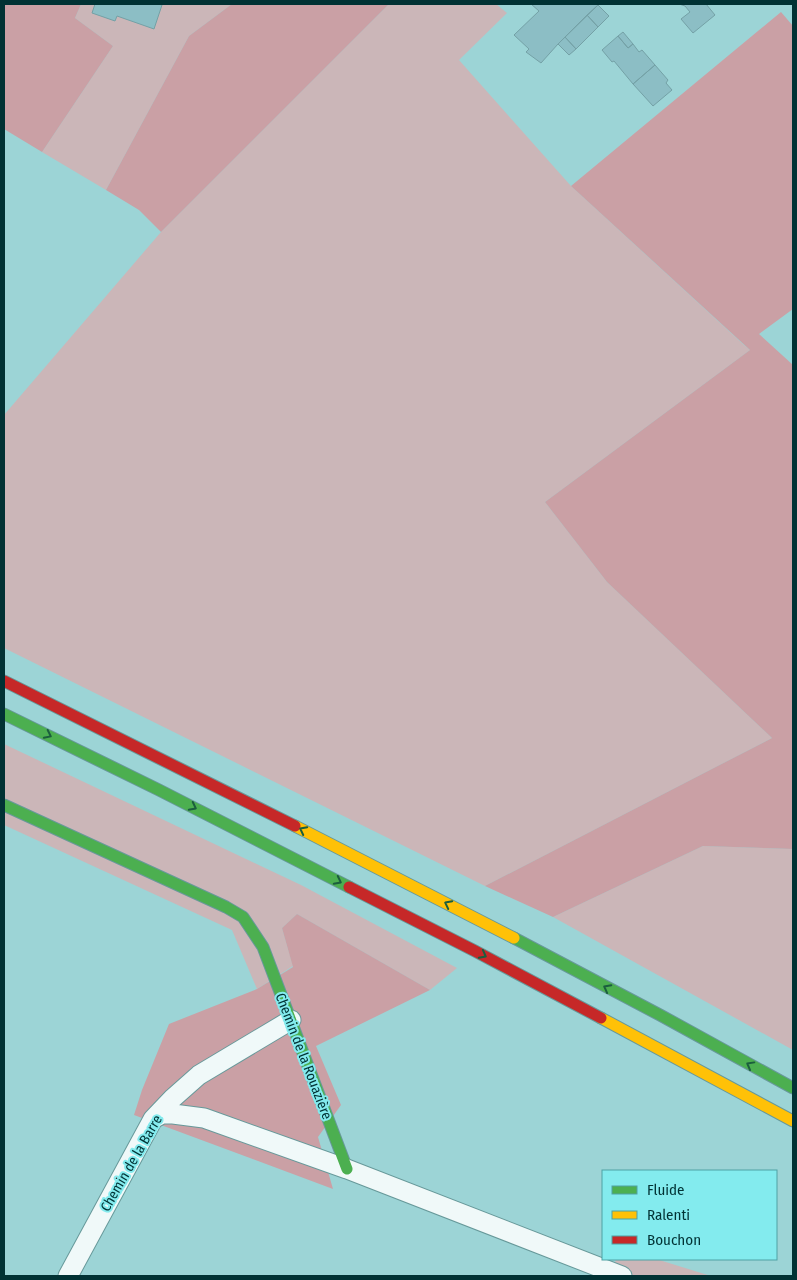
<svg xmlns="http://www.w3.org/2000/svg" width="797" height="1280" viewBox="0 0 797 1280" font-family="'Fira Sans Condensed',sans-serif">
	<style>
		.green { fill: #cbb6b8 }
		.forest { fill: #caa0a5 }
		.building { fill: #8cbec5; stroke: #74a1a6 }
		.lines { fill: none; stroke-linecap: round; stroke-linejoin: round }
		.street-casing { stroke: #67999a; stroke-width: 21 }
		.fast-casing { stroke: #67999a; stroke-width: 13 }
		.slow-casing { stroke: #67999a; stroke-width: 13 }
		.jam-casing { stroke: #67999a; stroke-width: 13 }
		.street { stroke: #f0f9f9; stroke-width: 19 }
		.fast { stroke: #4caf50; stroke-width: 11 }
		.slow { stroke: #ffc107; stroke-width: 11 }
		.jam { stroke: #c62828; stroke-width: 11 }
		.oneway { stroke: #1b5e3e }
		.labels { text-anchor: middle; stroke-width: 4; stroke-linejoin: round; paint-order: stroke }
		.street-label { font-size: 14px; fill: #013234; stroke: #83ebee }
	</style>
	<rect width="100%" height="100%" fill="#9cd4d6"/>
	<path class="green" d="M81,4H232L189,36L106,190L42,152L113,46L75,18Z
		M389,4H496L507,13L459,60L571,186L744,345L750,350L545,502L607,582L772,738L485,886L4,648V415L161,232Z
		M4,744L301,885L457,968L430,990L297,914L282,928L293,966L257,989L232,930L4,825Z
		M703,846L793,849V1050L553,917Z
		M616,1259H656L711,1276H611Z"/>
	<path class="forest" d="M4,4H81L75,18L113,46L42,152L4,129Z
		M232,4H389L161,232L139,210L106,190L189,36Z
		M781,12L793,26V309L759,334L793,365V849L703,846L553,917L485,886L772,738L607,582L545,502L750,350L571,186Z
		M297,914L430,990L316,1046L341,1105L318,1137L333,1189L134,1115L142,1090L169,1024L257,989L293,967L282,928Z"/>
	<path class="building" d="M95,4H158L162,5L154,29L117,16L115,21L92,13Z
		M531,4H599L558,44L541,63L526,52L529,49L514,35L539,11Z
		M679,4H706L715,15L693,33L681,19L690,12L685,6Z
		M598,5L609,16L598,27L587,15Z
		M587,15L598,27L576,49L565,37Z
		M623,32L633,44L628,48L618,36Z
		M618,36L628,48L633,44L639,52L642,50L655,65L633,84L614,61L612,62L602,50Z
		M565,37L576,49L569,55L558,44Z
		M655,65L668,80L666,83L672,90L653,106L633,84Z"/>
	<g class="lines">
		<defs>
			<path id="street" d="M153,1119L162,1114H173L204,1118L347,1169L622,1276
				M68,1276L153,1119L173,1098L199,1075L291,1020"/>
			<path id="fast" d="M4,714L159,790L349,887
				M4,805L226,907L243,917L263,947L347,1169
				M514,938L660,1015L793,1088"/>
			<path id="slow" d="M295,826L514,938
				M601,1018L793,1121"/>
			<path id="jam" d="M4,681L295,826
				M349,887L475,951L601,1018"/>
		</defs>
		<use href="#street" class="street-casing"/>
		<use href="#fast" class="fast-casing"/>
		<use href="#slow" class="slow-casing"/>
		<use href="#jam" class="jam-casing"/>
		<use href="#street" class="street"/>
		<use href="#fast" class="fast"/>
		<use href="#slow" class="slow"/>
		<use href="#jam" class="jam"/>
	</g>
	<defs><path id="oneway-chevron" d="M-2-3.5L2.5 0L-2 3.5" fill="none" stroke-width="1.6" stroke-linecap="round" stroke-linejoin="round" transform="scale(1.25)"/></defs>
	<g class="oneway">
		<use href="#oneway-chevron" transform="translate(48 735) rotate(26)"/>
		<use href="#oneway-chevron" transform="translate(193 807) rotate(27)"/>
		<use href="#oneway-chevron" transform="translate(303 830) rotate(-153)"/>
		<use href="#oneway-chevron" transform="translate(338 881) rotate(27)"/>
		<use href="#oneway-chevron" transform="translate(448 904) rotate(-153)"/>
		<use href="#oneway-chevron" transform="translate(483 955) rotate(28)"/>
		<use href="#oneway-chevron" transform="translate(607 988) rotate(-152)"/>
		<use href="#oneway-chevron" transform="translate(750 1065) rotate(-151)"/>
	</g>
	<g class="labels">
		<g class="street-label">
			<text transform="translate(304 1056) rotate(69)" y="5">Chemin de la Rouazière</text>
			<text transform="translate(131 1163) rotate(-60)" y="5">Chemin de la Barre</text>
		</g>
	</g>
	<rect width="797" height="1280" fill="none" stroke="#013234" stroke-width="10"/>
	<rect x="602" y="1170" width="175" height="90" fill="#83ebee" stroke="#4fa1a4"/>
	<rect x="612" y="1186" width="25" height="8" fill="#4caf50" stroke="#4fa1a4"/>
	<text x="647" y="1195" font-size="15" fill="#013234">Fluide</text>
	<rect x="612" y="1211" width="25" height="8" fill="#ffc107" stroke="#4fa1a4"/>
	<text x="647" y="1220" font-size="15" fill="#013234">Ralenti</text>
	<rect x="612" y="1236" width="25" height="8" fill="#c62828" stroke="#4fa1a4"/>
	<text x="647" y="1245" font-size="15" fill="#013234">Bouchon</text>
</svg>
